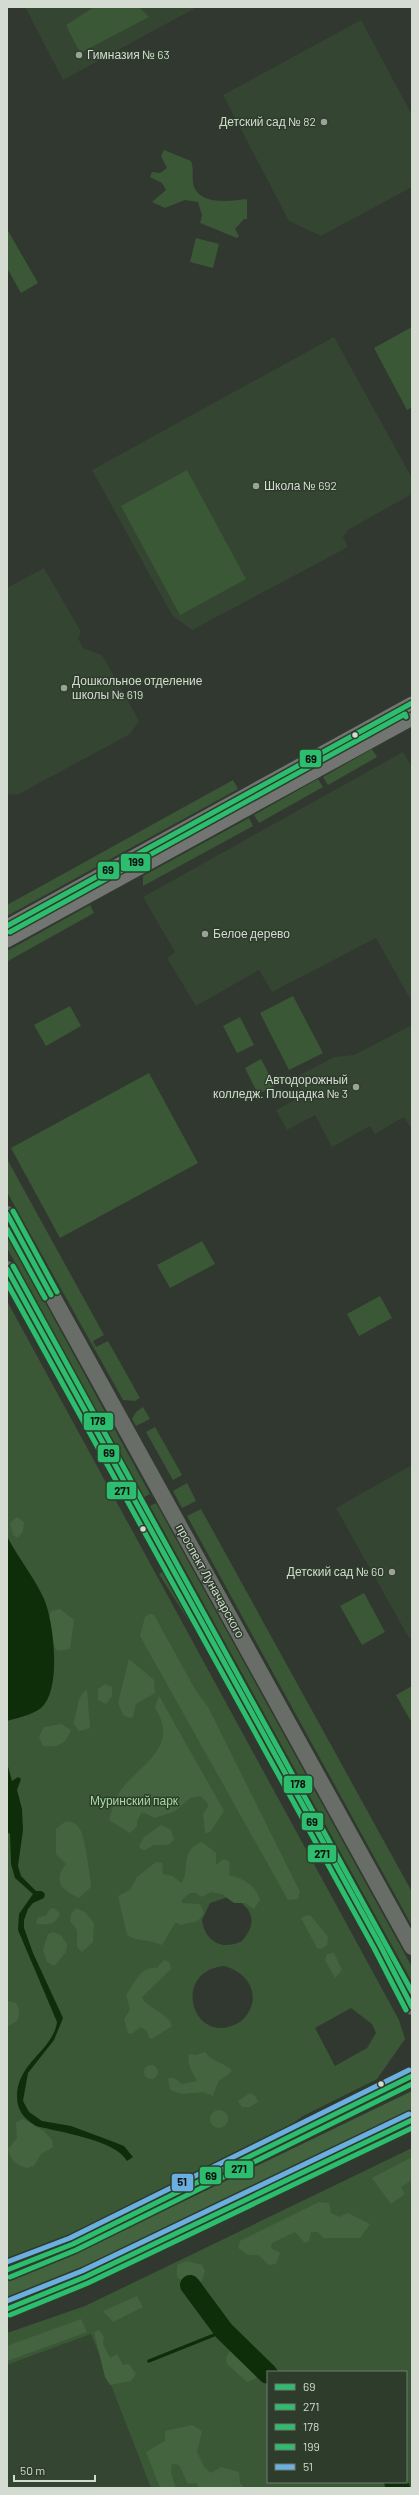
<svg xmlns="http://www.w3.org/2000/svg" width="419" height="2495" viewBox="0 0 419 2495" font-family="Barlow,sans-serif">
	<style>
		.built { fill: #344532 }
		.green { fill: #3b5836; fill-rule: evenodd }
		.forest { fill: #446440 }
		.water { fill: #0d2e09 }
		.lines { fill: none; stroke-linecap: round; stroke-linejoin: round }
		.stream { stroke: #0d2e09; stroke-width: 3.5 }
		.river { stroke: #0d2e09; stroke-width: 20 }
		.minor { stroke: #727572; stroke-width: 13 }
		.major { stroke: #686d67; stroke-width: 16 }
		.bus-1-casing { stroke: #2e3c2c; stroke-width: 8 }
		.bus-2-casing { stroke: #2e3c2c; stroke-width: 8 }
		.bus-3-casing { stroke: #2e3c2c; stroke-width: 8 }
		.bus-4-casing { stroke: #2e3c2c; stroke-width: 8 }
		.bus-5-casing { stroke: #2e3c2c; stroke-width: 8 }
		.bus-1 { stroke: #2cbe6e; stroke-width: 5 }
		.bus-2 { stroke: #2cbe6e; stroke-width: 5 }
		.bus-3 { stroke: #2cbe6e; stroke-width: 5 }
		.bus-4 { stroke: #2cbe6e; stroke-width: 5 }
		.bus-5 { stroke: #6bafe0; stroke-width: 5 }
		.poi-dot { fill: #9ba399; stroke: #2e3c2c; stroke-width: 1.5 }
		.bus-dot { fill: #d4dcd2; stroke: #2e3c2c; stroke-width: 1.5 }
		.labels { text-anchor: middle; stroke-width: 3; stroke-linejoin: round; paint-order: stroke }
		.poi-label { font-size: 12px; fill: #d4dcd2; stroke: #2e3c2c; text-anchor: start }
		.street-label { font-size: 12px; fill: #d4dcd2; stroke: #2e3c2c }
		.park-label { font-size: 12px; fill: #a4dd9b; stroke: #2e3c2c }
		.line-badge { stroke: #2e3c2c; stroke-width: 1.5 }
		.pale-badge-label { font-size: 11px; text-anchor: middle; font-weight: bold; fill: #111 }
	</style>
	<rect width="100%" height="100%" fill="#313830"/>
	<path class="built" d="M25,7H197L63,80Z
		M361,20L412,115V187L321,236L289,221L223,95Z
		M334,337L412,478V494L348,530L343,537L348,547L192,630L172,615L92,470Z
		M44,568L81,632L78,638L83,648L102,655L139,721L130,734L17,795L7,794V588Z
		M403,752L412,767V1002L376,938L272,992L259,970L196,1006L167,958L175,952L143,897Z
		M412,1025V1126L410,1127L404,1117L375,1134L370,1126L332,1147L315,1115L287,1130L276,1110L304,1095L294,1078L334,1057L354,1055Z
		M412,1465V1636L409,1638L336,1508Z
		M91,2334L151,2488H7V2365Z"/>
	<path class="green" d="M94,7H139L149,17L80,53L66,25Z
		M164,150L191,161C194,169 192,175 193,183C197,206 231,201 247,199V219H244L235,229L239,236L237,238L200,223L202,215L198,202L185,200L165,208L152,202L166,190L162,183L150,177L152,172L160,173L167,168L161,156Z
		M7,229L38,283L21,293L7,268Z
		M196,238L219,244L213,268L190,262Z
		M412,327V407L407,410L374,348Z
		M187,470L246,579L180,615L121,506Z
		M372,749L377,757L328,785L323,777Z
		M318,779L323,787L259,823L254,815Z
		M233,780L238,789L7,916V905Z
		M249,818L253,826L143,886V876Z
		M90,905L94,913L8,961L7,951Z
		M293,996L323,1053L289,1070L260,1013Z
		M70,1006L81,1026L46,1046L34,1025Z
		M240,1017L254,1045L237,1053L223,1026Z
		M261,1059L275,1086L258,1094L245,1068Z
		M149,1073L198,1163L60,1238L11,1148Z
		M7,1159L104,1335L93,1341L96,1347L108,1341L140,1398L135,1401L123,1400L7,1192Z
		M7,1233L150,1494L144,1497L7,1248Z
		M202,1241L215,1264L170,1288L157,1265Z
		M380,1296L392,1318L359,1336L347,1314Z
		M7,1301L399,2020L405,2039L377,2079L303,2116L282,2131L206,2169L71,2234L7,2261ZM228,1897C251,1904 260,1921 242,1941C223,1951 205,1942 202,1920L210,1903ZM224,1966C248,1972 262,1995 246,2016C242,2022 235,2025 228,2027C190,2037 174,1971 224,1966ZM351,2008L372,2024L376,2033L367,2048L335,2066L315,2028Z
		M143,1407L150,1419L136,1426L132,1419L136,1412Z
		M155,1427L182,1475L173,1480L146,1432Z
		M187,1483L196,1501L182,1508L173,1491Z
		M156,1503L412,1967V1982L150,1506Z
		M201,1509L412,1892L411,1924L187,1516Z
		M164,1571L194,1625L192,1626L159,1574Z
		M364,1593L385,1632L362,1645L340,1606Z
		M412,1686V1723L396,1695Z
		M412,2148V2488H151L91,2334L7,2365V2333L85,2306ZM268,2372H406V2482H268Z"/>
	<path class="forest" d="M17,1517L24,1522L23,1531L18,1538L13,1535L10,1523Z
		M60,1609L74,1620L70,1649L57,1651C52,1642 46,1621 51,1611Z
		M149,1614L154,1615L196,1691L208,1707L300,1892L298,1899L288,1900L140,1636L145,1617Z
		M129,1659L154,1680L155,1693L136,1704L133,1717L129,1718L123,1715L118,1703Z
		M105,1684L112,1687V1696L106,1704L98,1700V1689Z
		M87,1690L90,1728L79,1731L73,1723C79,1711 75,1698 87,1690Z
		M159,1696L224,1811L210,1832L205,1833L203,1814L208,1807L207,1802L200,1796L190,1798L175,1811L155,1818L142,1812L137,1821V1826L130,1833L109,1820C112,1813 113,1803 117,1796C135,1766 182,1749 155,1708Z
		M61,1724L71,1730C66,1744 58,1748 43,1746L39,1737L44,1727Z
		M66,1821C72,1822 76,1823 79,1828C85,1835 90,1876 91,1887L79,1898C61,1890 53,1881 66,1864L56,1854V1829Z
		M161,1825L171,1830L174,1840L168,1845H154L145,1850L141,1849L139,1846L144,1837Z
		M202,1842L216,1853V1865L224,1859L230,1862L229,1875C243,1879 255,1884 260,1900L254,1909L245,1903H234L222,1894L211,1892L202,1897L196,1893H190L182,1900V1903L200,1904L204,1913L198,1921L180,1925L179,1923H175L162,1945C149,1939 138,1942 127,1935L118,1896L130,1890L137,1877L156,1862L162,1863L163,1874L173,1876L181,1883C191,1872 178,1851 202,1842Z
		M54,1908L60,1914C55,1925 49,1925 37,1924L36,1922L39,1917L46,1916L50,1909Z
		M76,1908L85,1912L94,1923L93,1942L82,1952L77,1947V1930L70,1921L71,1914Z
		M307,1915L311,1916L328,1937L327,1945L321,1949L317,1948L301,1918Z
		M53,1932L61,1935L67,1944L66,1952L54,1966L47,1962L43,1950L48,1934Z
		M334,1953L342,1970L335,1978L325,1960L327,1954Z
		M164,1960L169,1962L171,1969L142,1997C147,2009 169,2013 172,2026L152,2039L149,2038L147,2031L141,2027L131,2034L128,2033L124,2019L130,2010L126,1995C135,1984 139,1966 157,1968Z
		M9,2001L16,2003L19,2009L18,2020L7,2027V2004Z
		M205,2052C211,2062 225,2062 232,2071L218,2082L213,2096L203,2092L182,2094L170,2090L168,2078H174L182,2084L197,2081C193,2073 186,2064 189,2054L196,2055Z
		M144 2072a7 7 0 1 1 14 0a7 7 0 1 1-14 0Z
		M412,2091V2110L99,2260L7,2298V2280L91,2246Z
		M250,2093L256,2097L258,2102L250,2107H242L238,2101Z
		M210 2119a9 9 0 1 1 18 0a9 9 0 1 1-18 0Z
		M23,2119L44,2131L52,2140L53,2147L41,2154L34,2166L27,2168C16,2165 10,2160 8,2149L17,2138L16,2122Z
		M412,2157V2180L401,2187L405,2194L391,2204L372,2178Z
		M319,2202L329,2203L331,2213L339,2217L348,2213L370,2224L360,2238H323L318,2232H311L309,2241L305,2243L295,2232L272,2243L271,2248L280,2253L276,2264L269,2265L258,2255H248L238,2248L240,2241Z
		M187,2261L202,2265L205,2271L202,2281L185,2283L177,2277V2265Z
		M137,2296L143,2307L113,2322L103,2311Z
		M81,2319L87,2332L7,2361V2346Z
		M99,2330L104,2337L103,2344L110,2358L117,2354L123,2365L129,2364L136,2374L131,2381L110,2385L105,2377L94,2332Z
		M232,2349C242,2352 255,2363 260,2373L255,2379L247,2382L227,2364L226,2357Z
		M192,2425L202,2431L197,2452L204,2467L211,2473L221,2467L239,2472L240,2483L244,2488H199L196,2483L188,2484L179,2465L172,2464L171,2472L175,2486L173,2488H160L146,2452L165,2441V2431Z"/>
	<path class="water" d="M7,1536C18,1558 35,1578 44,1599C54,1622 62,1690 41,1708C32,1715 17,1718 7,1721Z
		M7,1763L12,1781L18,1777L21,1779L17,1790L22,1809L23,1830L18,1866L21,1876L36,1891H42L45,1894L44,1898L33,1903L28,1909L24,1920V1928L33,1953L63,2018L54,2040L28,2073L23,2101L29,2112L42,2121L71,2126L114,2142L124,2146L133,2157L127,2161C116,2140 59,2132 36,2126C25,2119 17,2111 17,2097C17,2062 53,2051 57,2022L18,1930L19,1914L33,1894L15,1878L11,1864L10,1834L7,1832Z"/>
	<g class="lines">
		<path class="stream" d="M149,2361L224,2331"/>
		<path class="river" d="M190,2285L224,2331L268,2374
			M394,2482L400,2488"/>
		<path class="minor" d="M7,926L412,703
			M7,941L412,719"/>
		<path class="major" d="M7,1214L412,1947
			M7,1269L380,1945L412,2007
			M7,2270L73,2244L412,2076
			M7,2309L85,2277L412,2120"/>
		<defs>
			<path id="bus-1" d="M7,926L412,703
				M7,1214L51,1295
				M7,1269L380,1945L412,2007
				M7,2270L73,2244L412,2076
				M7,2309L85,2277L412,2120"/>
			<path id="bus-2" d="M7,1229L45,1298
				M7,1283L374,1948L406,2010
				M10,2277L76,2250L412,2084
				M10,2315L88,2283L412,2128"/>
			<path id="bus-3" d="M13,1211L57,1292
				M13,1266L412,1992"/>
			<path id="bus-4" d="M10,932L405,714L406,717"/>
			<path id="bus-5" d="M7,2262L70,2238L409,2070
				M7,2301L82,2271L409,2114"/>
		</defs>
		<use href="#bus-1" class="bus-1-casing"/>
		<use href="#bus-2" class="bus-2-casing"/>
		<use href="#bus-3" class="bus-3-casing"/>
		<use href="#bus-4" class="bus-4-casing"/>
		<use href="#bus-5" class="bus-5-casing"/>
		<use href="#bus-1" class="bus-1"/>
		<use href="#bus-2" class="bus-2"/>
		<use href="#bus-3" class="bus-3"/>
		<use href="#bus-4" class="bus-4"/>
		<use href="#bus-5" class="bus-5"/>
	</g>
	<g class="poi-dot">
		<circle cx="79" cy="55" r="4"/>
		<circle cx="324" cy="122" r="4"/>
		<circle cx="256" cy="486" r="4"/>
		<circle cx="64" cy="688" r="4"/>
		<circle cx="205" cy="934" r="4"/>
		<circle cx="356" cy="1087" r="4"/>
		<circle cx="392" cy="1572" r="4"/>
	</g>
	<g class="bus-dot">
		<circle cx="355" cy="735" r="3.5"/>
		<circle cx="143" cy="1529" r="3.5"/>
		<circle cx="381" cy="2084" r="3.5"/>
	</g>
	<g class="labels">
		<g class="poi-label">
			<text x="87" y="59">Гимназия № 63</text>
			<text x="316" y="126" text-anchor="end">Детский сад № 82</text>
			<text x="264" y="490">Школа № 692</text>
			<text x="72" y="685">Дошкольное отделение<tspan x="72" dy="14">школы № 619</tspan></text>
			<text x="213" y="938">Белое дерево</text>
			<text x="348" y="1084" text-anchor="end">Автодорожный<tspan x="348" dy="14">колледж. Площадка № 3</tspan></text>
			<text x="384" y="1576" text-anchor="end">Детский сад № 60</text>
		</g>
		<g class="street-label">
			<text transform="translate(210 1581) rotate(61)" y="4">проспект Луначарского</text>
		</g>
		<g class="park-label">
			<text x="134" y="1805">Муринский парк</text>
		</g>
	</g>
	<g class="line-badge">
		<rect x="299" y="749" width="23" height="19" rx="4" fill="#2cbe6e"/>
		<rect x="120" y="853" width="31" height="19" rx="4" fill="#2cbe6e"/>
		<rect x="97" y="861" width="23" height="19" rx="4" fill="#2cbe6e"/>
		<rect x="83" y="1412" width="31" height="19" rx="4" fill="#2cbe6e"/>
		<rect x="97" y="1444" width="23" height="19" rx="4" fill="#2cbe6e"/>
		<rect x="106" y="1481" width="31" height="19" rx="4" fill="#2cbe6e"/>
		<rect x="283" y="1775" width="30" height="19" rx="4" fill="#2cbe6e"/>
		<rect x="301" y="1812" width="23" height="19" rx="4" fill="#2cbe6e"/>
		<rect x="307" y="1844" width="30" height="19" rx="4" fill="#2cbe6e"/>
		<rect x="224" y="2160" width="30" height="19" rx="4" fill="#2cbe6e"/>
		<rect x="199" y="2166" width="23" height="19" rx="4" fill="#2cbe6e"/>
		<rect x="171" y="2173" width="23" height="19" rx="4" fill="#6bafe0"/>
	</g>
	<g class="pale-badge-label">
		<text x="311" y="763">69</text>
		<text x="136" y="866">199</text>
		<text x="108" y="874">69</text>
		<text x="98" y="1425">178</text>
		<text x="109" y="1457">69</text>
		<text x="122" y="1495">271</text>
		<text x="298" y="1788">178</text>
		<text x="312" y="1826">69</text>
		<text x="322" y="1858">271</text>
		<text x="239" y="2173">271</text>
		<text x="211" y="2180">69</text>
		<text x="182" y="2186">51</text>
	</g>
	<rect width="419" height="2495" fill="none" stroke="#d4dcd2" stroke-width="16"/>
	<rect x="267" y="2371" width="140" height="112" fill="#2e3c2c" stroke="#707c6e"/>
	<rect x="275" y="2384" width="20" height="6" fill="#2cbe6e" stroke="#707c6e"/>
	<text x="303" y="2391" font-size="12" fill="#d4dcd2">69</text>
	<rect x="275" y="2404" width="20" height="6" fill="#2cbe6e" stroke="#707c6e"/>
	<text x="303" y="2411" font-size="12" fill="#d4dcd2">271</text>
	<rect x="275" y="2424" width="20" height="6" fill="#2cbe6e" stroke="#707c6e"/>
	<text x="303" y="2431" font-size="12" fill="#d4dcd2">178</text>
	<rect x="275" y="2444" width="20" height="6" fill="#2cbe6e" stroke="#707c6e"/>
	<text x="303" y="2451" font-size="12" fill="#d4dcd2">199</text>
	<rect x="275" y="2464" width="20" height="6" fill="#6bafe0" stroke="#707c6e"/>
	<text x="303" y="2471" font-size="12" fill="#d4dcd2">51</text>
	<path d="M14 2475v6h81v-6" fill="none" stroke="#d4dcd2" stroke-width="2"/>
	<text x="20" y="2475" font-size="12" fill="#d4dcd2" stroke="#2e3c2c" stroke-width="3" paint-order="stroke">50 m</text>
</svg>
